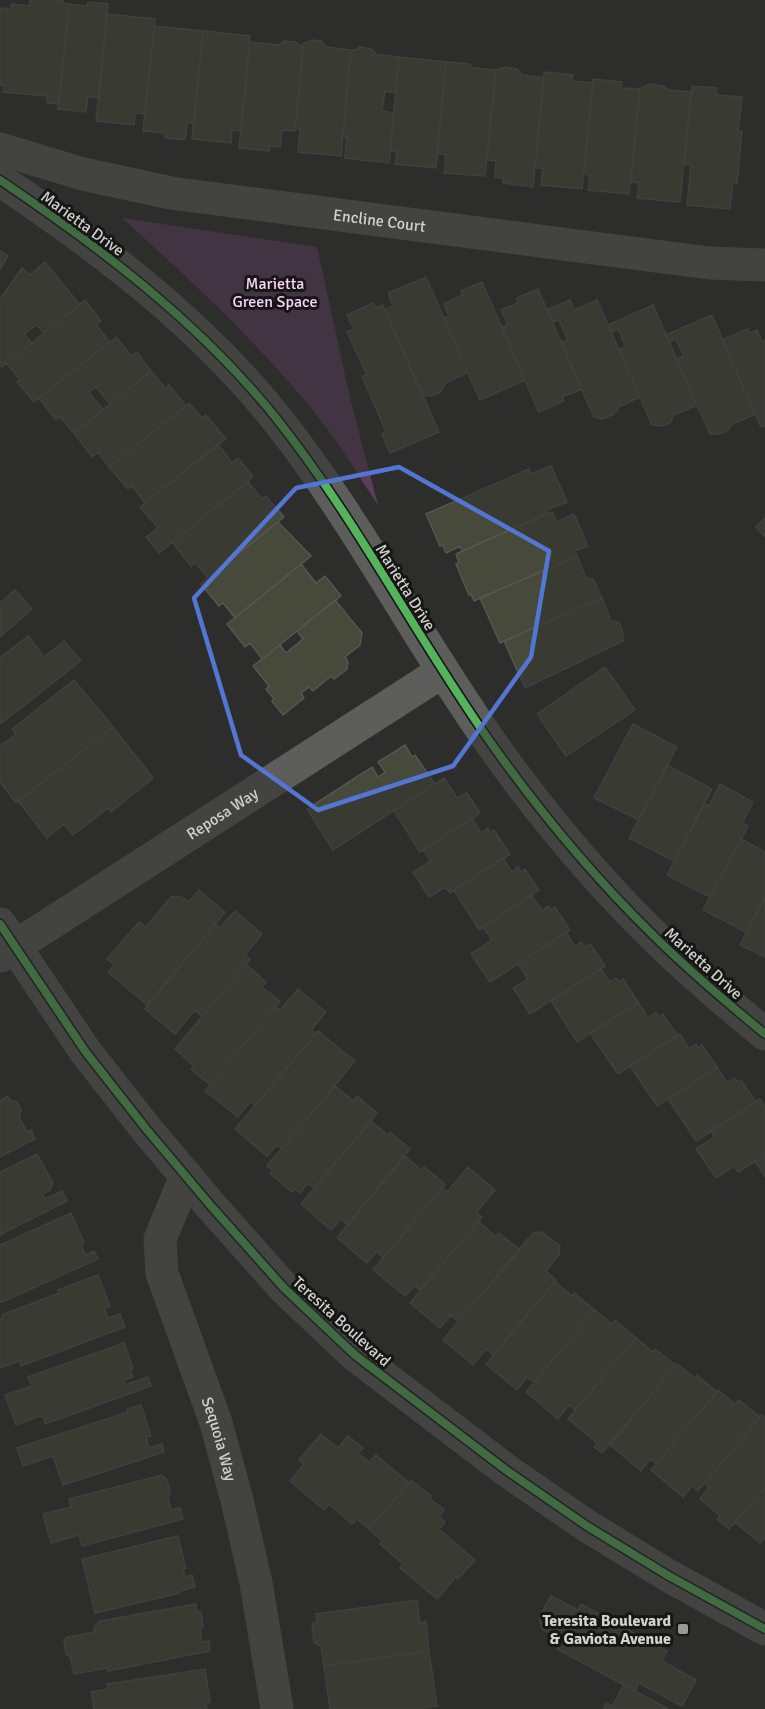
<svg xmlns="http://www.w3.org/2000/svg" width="765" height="1709" viewBox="0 0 765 1709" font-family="Signika,sans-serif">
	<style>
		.green { fill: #5c3d5d }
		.building { fill: #47493b; stroke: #555553; stroke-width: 1.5 }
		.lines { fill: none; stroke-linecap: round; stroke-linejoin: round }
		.minor { stroke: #5d5d5c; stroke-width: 33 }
		.tertiary { stroke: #5d5d5c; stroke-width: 33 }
		.cycleway-casing { stroke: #161715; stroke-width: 11 }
		.cycleway { stroke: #56b35d; stroke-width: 8 }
		.marked { fill: none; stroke: #5376d5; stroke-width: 4.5; stroke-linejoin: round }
		.poi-dot { fill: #989996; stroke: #161715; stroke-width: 2 }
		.labels { text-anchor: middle; stroke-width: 6; stroke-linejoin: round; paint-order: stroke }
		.street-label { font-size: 16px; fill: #d1d2cf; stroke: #161715 }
		.park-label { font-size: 16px; fill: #fcd3fd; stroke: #161715 }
		.poi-label { font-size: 16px; font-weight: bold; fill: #d1d2cf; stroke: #161715; text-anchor: end }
	</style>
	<rect width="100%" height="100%" fill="#2d2e2b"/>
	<path class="green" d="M122,218L317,247L350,398L378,505C358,475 339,443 316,414C258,343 191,280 122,218Z"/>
	<path class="building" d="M30,0H63V3L69,4L59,104L47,103V96L3,92L4,86L0,85V8L11,9L12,4L29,6Z
		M88,2L108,4L99,98L88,96L86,112L58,109L69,4L87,6Z
		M107,14L155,19L145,114L135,113L134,125L96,121Z
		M154,26L203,31L194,123H187L185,140L165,138L166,133L143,131Z
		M203,31L250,36L241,131L232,130L231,143L192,139Z
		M312,40L321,41L326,47L351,50L341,156L298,152L300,129H295L303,47V44Z
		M284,41L295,42L303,47L295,131L282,130L280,147L270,146L269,151L239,148L250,42L278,45Z
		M359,47L371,49L377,55L399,57L396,93L385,91L382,111L394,113L389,163L345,158L347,137L343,136L351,50H356Z
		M399,57L446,62L436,168L395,164L397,152L390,151Z
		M446,62L469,64L473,68L496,70L485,176L444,173L446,155L437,153Z
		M505,67L517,69L522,75L544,78L533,187L503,183V178L495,177L496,161L487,160L496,70Z
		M544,72L573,75L572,81L593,83L582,189L541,185L543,168H535Z
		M593,79L622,82L621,88L640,89L629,194L588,190L590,175L584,174Z
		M650,84L663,86L669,90L691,92L680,202L637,198L639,183L631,182L640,89Z
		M692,86L717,88L716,95L742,97L738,131H742L737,183L733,182L730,209L687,205L691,165L684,164Z
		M0,251L8,256L0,269Z
		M45,262L80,305L44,333L37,325L24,334L32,343L2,367L0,364V299L22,268L30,275Z
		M426,277L468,373L446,382L441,392L431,396L422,395L385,310L393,306L388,293Z
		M482,282L525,380L480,400L444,319L449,316L444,304L462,295L461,291Z
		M538,289L582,389L562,397L564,401L539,412L501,327L508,325L501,310L518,303L517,298Z
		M85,300L101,321L96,325L110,342L34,402L17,382L20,380L7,363Z
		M570,300L574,310L597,300L640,397L619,407L614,414L603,419L594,417L561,343L568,340L559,320L552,322L547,310Z
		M373,303L376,308L383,305L439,432L390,453L382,434L386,432L362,376L367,375L347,332L354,329L347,315Z
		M653,305L697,405L674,415L670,423L662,426L652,425L619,350L626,347L618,329L611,332L608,325Z
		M712,315L755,414L731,425L727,431L719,434H710L676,359L684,356L676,339L669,342L666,335Z
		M748,329L750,333L757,330L762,342L765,340V426L761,427L722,340Z
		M116,337L132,356L137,352L151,371L110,404L96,387L89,392L103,410L74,433L60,417L56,420L39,398Z
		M151,371L166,389L169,385L186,406L109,467L98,452L92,457L74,433Z
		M189,403L202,418L206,415L226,439L145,503L132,486L128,489L109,467Z
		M218,444L232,463L238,458L253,477L159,553L146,537L158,528L140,507Z
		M551,466L567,502L547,510L548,513L462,551L460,546L446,553L443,545L440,546L426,514L529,469L531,474Z
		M248,482L262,499L266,496L284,517L208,578L195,562L191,566L172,542Z
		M552,512L557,522L574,514L588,546L575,551L577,556L474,601L471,594L469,595L456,564L459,563L456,554Z
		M765,518V537L756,527Z
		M278,522L311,556L235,618L223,603L219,606L201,584Z
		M577,556L586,578L593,579L602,598L500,643L480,598Z
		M301,564L316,583L325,576L341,596L262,659L250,643L245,647L227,624Z
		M15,590L32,609L1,636L0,603Z
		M602,598L611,621L619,622L623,633V641L525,688L504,641Z
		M335,600L362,633L360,645L345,657L348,662L347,669L334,679L331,676L313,691L309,687L301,693L304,698L283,715L272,701L274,699L266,689L269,686L253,666L280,645L286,653L303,639L297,631Z
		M28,636L44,657L64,641L81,661L0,724V658Z
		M605,667L635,710L566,756L537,714Z
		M74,680L113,727L16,803L0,782V746L16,734L12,729Z
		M633,724L677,747L639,820L594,798Z
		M113,727L153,778L111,812L108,808L73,835L64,824L47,838L18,801Z
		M405,745L412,757L415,755L435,784L333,850L307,809L372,767L378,777L385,772L378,762Z
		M667,765L712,789L674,861L629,838Z
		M444,778L457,798L467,793L480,813L420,852L394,811Z
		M720,784L753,802L742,823L748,826L710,897L667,875L705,804L709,806Z
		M472,818L481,833L488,828L491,833L494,830L510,854L450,893L446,887L429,897L413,872L431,861L423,850Z
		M741,839L765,852V897L746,932L703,910Z
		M503,858L512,872L518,867L521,872L525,869L539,890L479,930L454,890Z
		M199,890L225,912L147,1005L108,972L114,965L107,959L139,922L146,927L171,897H181L189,902Z
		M531,895L542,910L548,906L551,910L555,907L570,930L490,982L471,954L492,940L483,927Z
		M765,897V957L740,945Z
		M235,911L262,934L245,955L250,959L202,1017L195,1010L175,1034L145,1009L215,924L220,928Z
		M566,932L575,947L581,942L585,947L590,944L605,966L530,1014L513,988L528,979L518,964Z
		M246,964L266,982L262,987L280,1001L210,1085L191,1069L194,1066L175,1049Z
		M601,969L610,982L616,978L619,982L623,979L638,1002L577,1042L551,1001Z
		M298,989L326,1012L311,1030L316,1034L255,1106L250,1102L238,1117L205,1091L275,1007L280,1010Z
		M638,1002L648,1018L656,1012L659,1017L663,1014L677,1035L618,1074L590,1033Z
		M318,1031L355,1061L282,1149L277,1145L267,1156L235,1129Z
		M680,1034L689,1049L696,1044L698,1048L702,1045L717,1067L657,1106L630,1066Z
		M717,1067L727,1083L734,1078L738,1082L741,1080L756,1102L696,1141L668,1099Z
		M335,1086L354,1101L357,1096L377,1113L314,1188L308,1183L300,1193L295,1189L292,1192L270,1173L272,1170L267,1166Z
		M8,1096L10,1100L17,1102L21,1110L19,1117L27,1132L31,1130L35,1139L0,1157V1101Z
		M760,1099L765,1107V1155L738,1172L734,1166L716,1178L696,1149L715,1137L711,1131Z
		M371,1121L388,1135L390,1132L410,1149L347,1225L341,1219L331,1230L301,1204Z
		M37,1154L53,1183L50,1190L42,1194L45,1199L62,1191L67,1201L0,1235V1172Z
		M765,1155V1177L755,1161Z
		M405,1156L422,1171L424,1167L445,1184L384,1258L376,1252L367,1263L337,1238Z
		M468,1167L495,1190L476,1213L482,1217L420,1290L415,1285L405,1296L373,1270L442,1188L447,1192Z
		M71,1213L84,1243L81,1245L85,1255L94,1251L98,1259L0,1303V1245Z
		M478,1221L495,1236L499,1233L520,1250L458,1322L451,1315L440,1328L410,1303Z
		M542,1232L560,1246L559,1255L546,1271L556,1280L493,1355L486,1349L473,1365L443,1340L533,1233Z
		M98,1275L110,1306L104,1308L108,1318L120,1314L125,1327L21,1366L19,1361L0,1368V1319L3,1318L2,1315L59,1293L58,1290Z
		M555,1282L572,1296L574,1293L595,1310L534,1382L527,1377L517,1390L486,1364Z
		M595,1310L612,1324L615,1320L636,1338L575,1410L569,1405L558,1419L526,1392Z
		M636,1338L653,1352L655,1349L676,1365L602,1453L594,1447L597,1443L568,1419Z
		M124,1343L133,1368L130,1369L133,1377L124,1380L125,1385L148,1377L151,1386L45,1424L43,1415L16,1425L5,1395L32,1386L28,1377Z
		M677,1364L695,1378L697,1375L717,1392L656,1464L650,1459L641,1471L610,1445Z
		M718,1390L735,1404L739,1400L760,1417L698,1491L692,1486L683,1497L651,1470Z
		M141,1405L151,1436L146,1437L149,1448L162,1444L164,1452L63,1485L53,1456L23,1466L17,1448L128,1412L127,1409Z
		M762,1415L765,1417V1487L729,1529L717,1519L720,1516L700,1499L709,1487L705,1483Z
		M321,1434L338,1448L348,1436L363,1448L358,1453L369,1462L376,1455L409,1483L369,1529L357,1519L352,1524L329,1504L324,1510L290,1481L304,1464L299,1460Z
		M162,1475L167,1480L170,1492L168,1498L171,1510L180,1508L183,1519L82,1546L79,1535L51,1543L43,1514L71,1507L69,1499Z
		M411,1480L431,1496L429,1498L444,1510L439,1517L445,1522L439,1529L475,1560L458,1579L456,1577L437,1599L400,1568L403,1564L380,1544L382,1541L369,1529Z
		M765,1487V1540L763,1539L760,1543L735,1522Z
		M178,1536L186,1569H183L185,1577L192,1575L195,1587L179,1591L180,1593L95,1613L82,1559Z
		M551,1596L578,1610L581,1604L667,1651L662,1661L696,1680L682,1706L639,1683L635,1691L557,1649L562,1640L542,1629L539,1617Z
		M417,1600L420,1623L426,1621L429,1651L324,1666L321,1647L314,1642L312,1623L317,1622L316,1614Z
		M196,1604V1610L201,1612L203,1626L200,1631L202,1642L209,1641L210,1651L108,1671V1668L74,1674L70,1656L66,1654L64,1641L67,1637L95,1632L94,1627L100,1621Z
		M429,1651L437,1706L419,1709H330L324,1666Z
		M205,1669L210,1702L206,1703L207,1709H94L91,1692L108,1689L107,1684Z
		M624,1685L668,1709H603L606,1703L612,1706Z"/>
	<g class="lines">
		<g class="minor">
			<path id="s1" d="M0,149L83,174L171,193L709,263L765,265"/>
			<path d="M0,180C101,248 200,323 276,418C357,520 416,637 491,743C539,811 593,876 652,934C688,970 726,1002 765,1034"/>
			<path id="s2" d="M0,956L443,671"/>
			<path id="s3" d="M186,1176L160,1239L162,1273L216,1423L237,1500L256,1583L277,1709"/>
		</g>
		<path class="tertiary" d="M0,924L85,1051L147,1130L211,1206L284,1288L355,1355L506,1470L587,1526L669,1576L765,1629"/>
		<defs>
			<path id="cycleway" d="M0,180C101,248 200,323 276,418C357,520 416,637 491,743C539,811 593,876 652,934C688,970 726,1002 765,1034
				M0,924L85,1051L147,1130L211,1206L284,1288L355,1355L506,1470L587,1526L669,1576L765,1629"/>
		</defs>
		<use href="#cycleway" class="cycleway-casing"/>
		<use href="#cycleway" class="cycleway"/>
	</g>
	<path d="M0 0H765V1709H0ZM399,467L549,551L531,657L453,766L318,810L241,755L194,598L296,488Z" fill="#2d2e2b" fill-opacity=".55" fill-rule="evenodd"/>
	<path class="marked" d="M399,467L549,551L531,657L453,766L318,810L241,755L194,598L296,488Z"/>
	<rect class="poi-dot" x="677" y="1623" width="12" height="12" rx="3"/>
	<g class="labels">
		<g class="street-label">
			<text dy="6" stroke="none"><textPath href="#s1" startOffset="387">Encline Court</textPath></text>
			<text transform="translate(83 223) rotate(36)" y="6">Marietta Drive</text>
			<text transform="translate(406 587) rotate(58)" y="6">Marietta Drive</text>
			<text dy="6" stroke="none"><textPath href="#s2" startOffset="264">Reposa Way</textPath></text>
			<text transform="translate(704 963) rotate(42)" y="6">Marietta Drive</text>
			<text transform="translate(342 1321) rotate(42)" y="6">Teresita Boulevard</text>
			<text dy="6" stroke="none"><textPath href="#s3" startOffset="278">Sequoia Way</textPath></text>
		</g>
		<g class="park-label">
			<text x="275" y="289">Marietta<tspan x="275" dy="18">Green Space</tspan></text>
		</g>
		<g class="poi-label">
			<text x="671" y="1626">Teresita Boulevard<tspan x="671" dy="18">&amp; Gaviota Avenue</tspan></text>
		</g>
	</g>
</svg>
